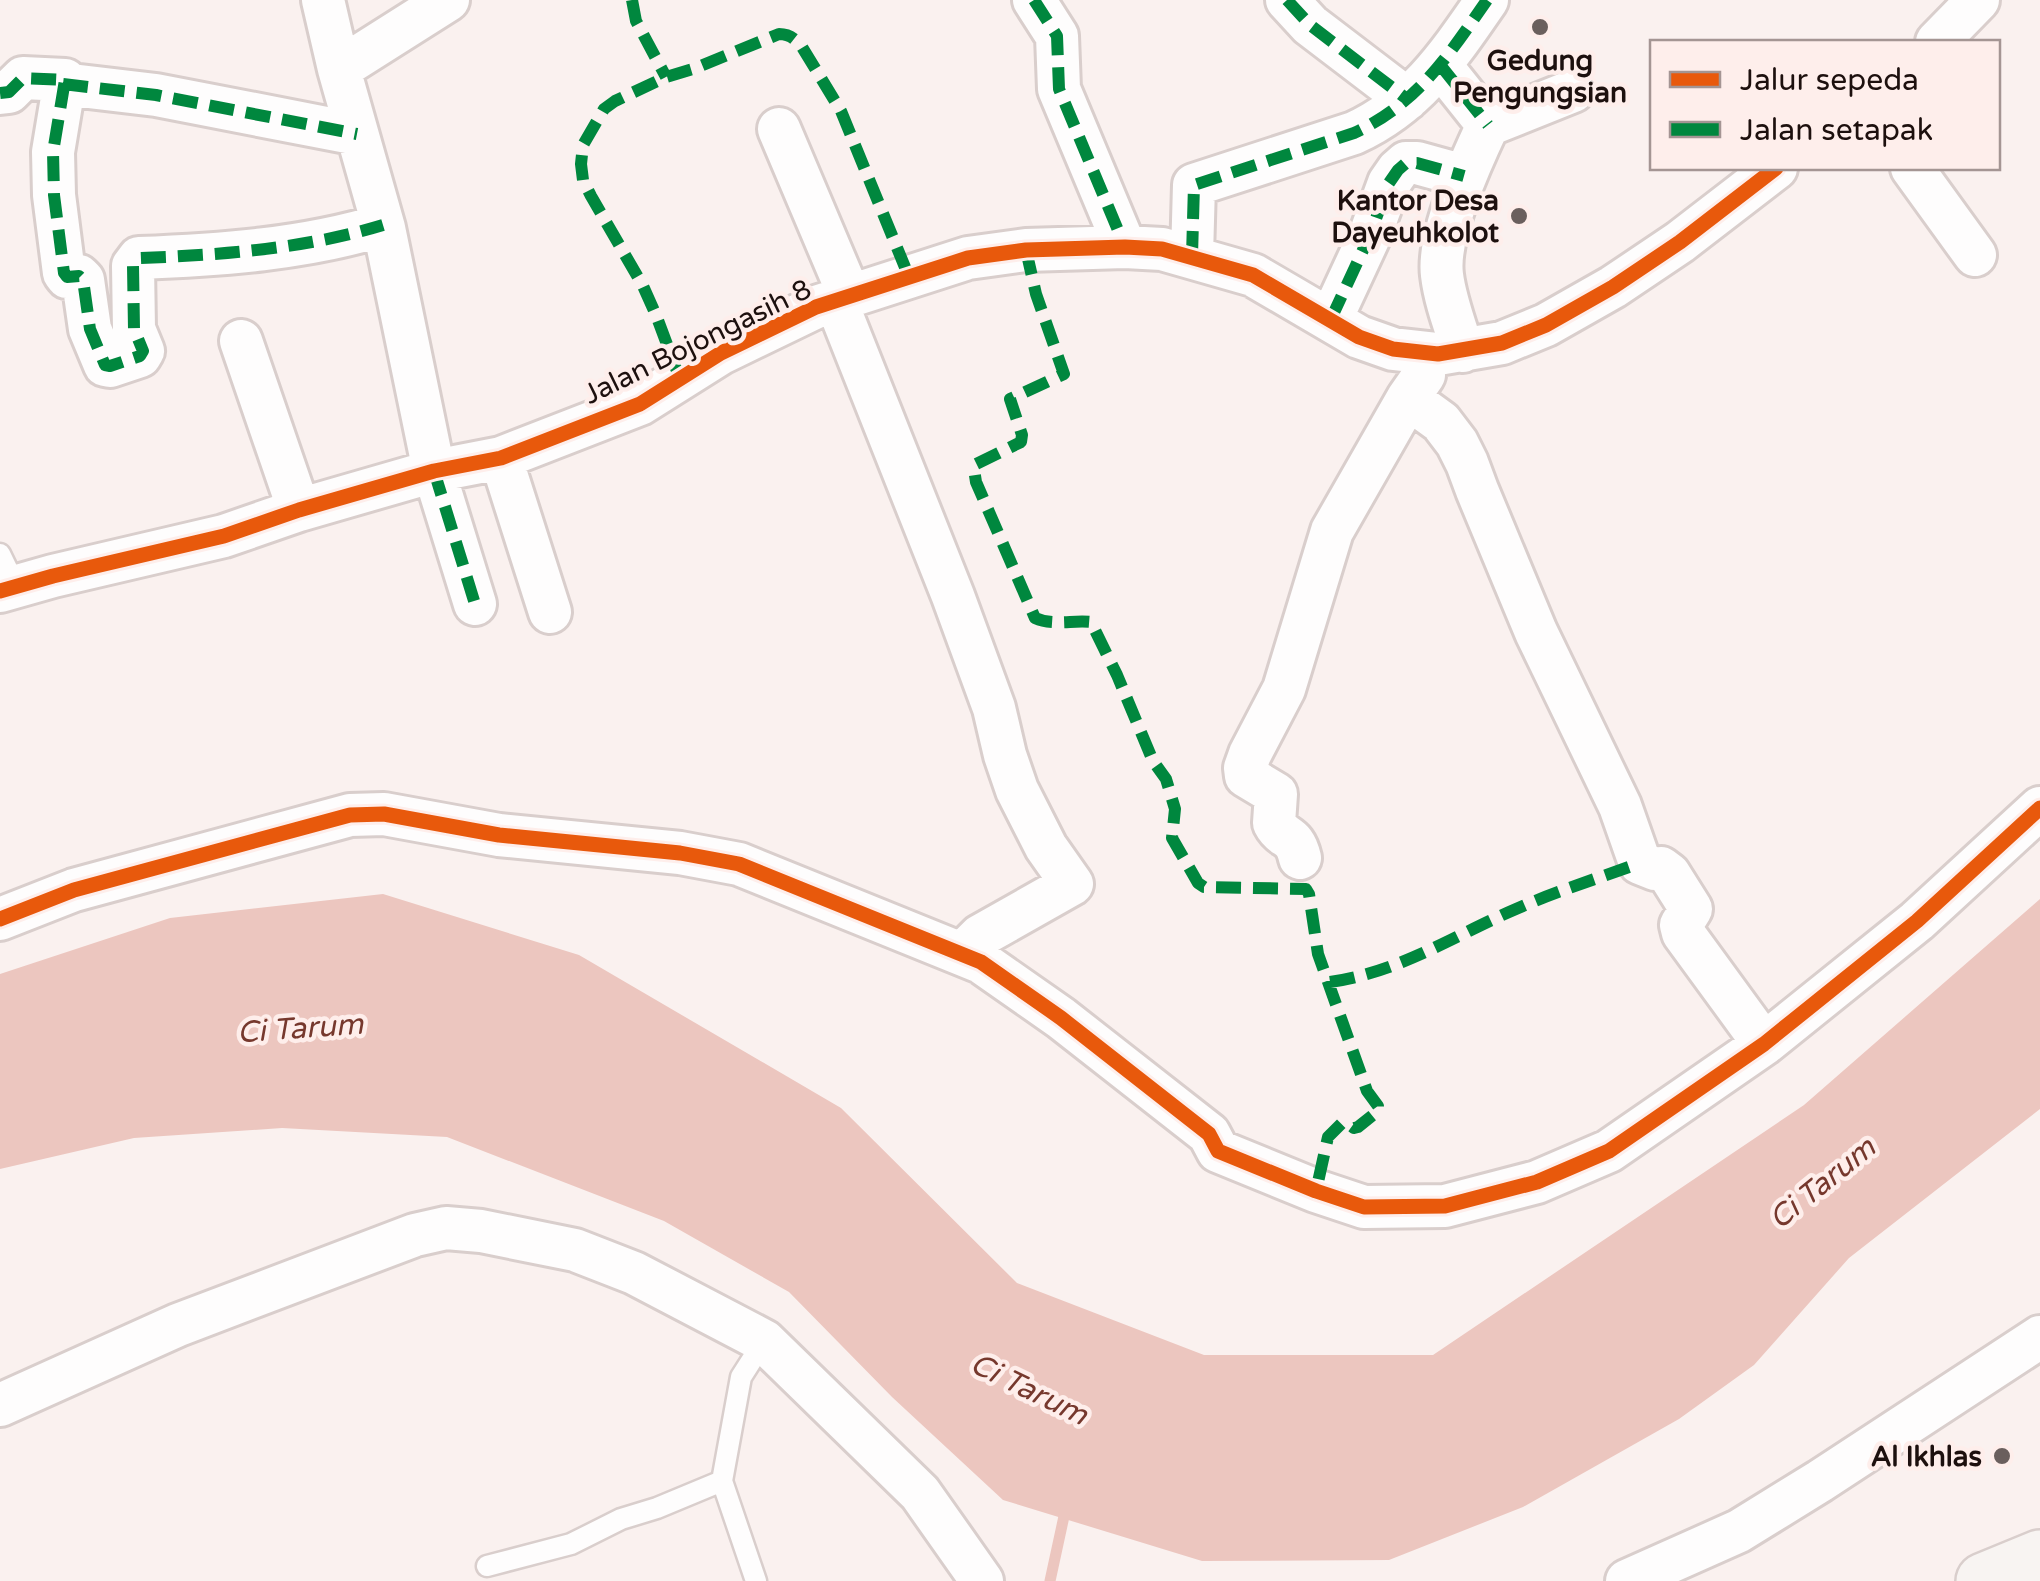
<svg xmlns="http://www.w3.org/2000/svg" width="2040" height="1581" viewBox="0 0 2040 1581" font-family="'Varela Round',sans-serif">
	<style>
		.water { fill: #ecc6bf }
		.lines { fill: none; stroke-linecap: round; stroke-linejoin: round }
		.stream { stroke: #ecc6bf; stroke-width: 11 }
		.lane-casing { stroke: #d9cecc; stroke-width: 25 }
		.street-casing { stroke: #d9cecc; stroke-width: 48 }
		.secondary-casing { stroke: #d9cecc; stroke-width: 60 }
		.lane { stroke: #fefdfd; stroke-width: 20 }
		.street { stroke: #fefdfd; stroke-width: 42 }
		.secondary { stroke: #f8f4f2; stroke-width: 55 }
		.quiet { stroke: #00873e; stroke-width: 12; stroke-dasharray: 25 12; stroke-linecap: butt }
		.cycleway-casing { stroke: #feeeeb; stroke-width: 21 }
		.cycleway { stroke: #e8590c; stroke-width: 15 }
		.poi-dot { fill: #6a5f5d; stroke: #feeeeb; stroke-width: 4 }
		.labels { text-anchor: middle; stroke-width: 9; stroke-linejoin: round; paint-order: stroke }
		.poi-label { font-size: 28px; font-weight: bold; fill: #1d100e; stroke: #feeeeb; text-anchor: end }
		.street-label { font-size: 28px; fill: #1d100e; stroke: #feeeeb }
		.water-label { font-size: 30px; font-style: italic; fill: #76382d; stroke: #feeeeb }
	</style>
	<rect width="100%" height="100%" fill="#faf1ef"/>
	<path class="water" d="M383,894L579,955L841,1108L1017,1283L1204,1355H1433L1804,1105L2040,899V1109L1849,1258L1754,1365L1679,1419L1523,1507L1389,1560L1202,1561L1003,1500L892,1397L789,1292L664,1221L447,1137L282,1128L134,1138L0,1169V974L170,918Z"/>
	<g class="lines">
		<path class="stream" d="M1050,1581L1066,1507"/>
		<defs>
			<path id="lane" d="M0,554L16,587
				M487,1566L571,1544L621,1519L657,1508L722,1481
				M756,1581L722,1481L741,1377L764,1341"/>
			<path id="street" d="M323,0L339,69L384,228L434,471L475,604
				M1034,0L1057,36L1059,89L1125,247
				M1287,0L1310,25L1407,99
				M1937,42L1978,0
				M1441,66L1488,125
				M339,69L448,0
				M63,84L156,95L357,134
				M0,93L9,92L23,78L65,80L53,152L54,195L64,273L67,277L79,276L83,280L90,329L105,365L110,366L140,356L143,351L134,329L133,266L139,258C221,255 304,249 383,225
				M779,129L850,297
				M1912,168L1975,255
				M1192,256L1194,185L1354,133C1417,104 1449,55 1487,0
				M836,301L953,596L994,708L1005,755L1017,790L1046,847L1072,884L980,936L962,954
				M1331,319L1370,235L1389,183L1398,170L1406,163H1417L1464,176
				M241,341L299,510
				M1463,351C1455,326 1445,300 1442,275C1437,236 1471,161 1488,125L1573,91
				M1408,398L1441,422L1457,443L1467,463L1477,490L1536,632L1620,806L1640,863L1655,869L1661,868L1669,874L1691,909L1681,925L1683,933L1764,1044
				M501,458L550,612
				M0,591L53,576L224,536L299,510L434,471L501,458L640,404L721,353L816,307L968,258L1026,250L1125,247L1162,249L1253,275L1359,337L1393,349L1438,354L1502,343L1546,325L1613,287L1680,242L1776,168
				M1300,858C1294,832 1283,841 1274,823L1276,794L1246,776L1245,768L1250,754L1284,689L1332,531L1408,398L1424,375
				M0,919L74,890L350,815L384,814L499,835L680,853L739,864L981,962L1061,1018L1209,1134L1218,1151L1316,1191L1364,1207L1445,1206L1537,1182L1609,1151L1764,1044L1917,921L2040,808
				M0,1405L178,1325L415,1235L446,1228L481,1231L575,1250L634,1273L764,1341L920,1493L982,1581
				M1627,1581L1739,1531L1820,1481L2040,1337"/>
			<path id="secondary" d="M1984,1581L2040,1558"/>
		</defs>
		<use href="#lane" class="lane-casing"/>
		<use href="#street" class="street-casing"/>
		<use href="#secondary" class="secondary-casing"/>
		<use href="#lane" class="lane"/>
		<use href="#street" class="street"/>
		<use href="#secondary" class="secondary"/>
		<path class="quiet" d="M632,0L636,21L666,77
			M1034,0L1057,36L1059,89L1125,247
			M1287,0L1310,25L1407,99
			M1441,66L1488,125
			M63,84L156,95L357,134
			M0,93L9,92L23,78L65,80L53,152L54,195L64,273L67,277L79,276L83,280L90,329L105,365L110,366L140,356L143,351L134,329L133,266L139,258C221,255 304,249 383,225
			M1026,250L1036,294L1064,374L1010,399L1022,435L1021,442L976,464L974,469L976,482L1035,618C1052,626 1072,620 1091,622L1117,675L1153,761L1166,779L1175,809L1172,838L1198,883L1204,887L1306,889L1309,894L1318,954L1367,1091L1378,1106V1111L1358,1127L1354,1128L1347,1123H1342L1328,1137L1316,1191
			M1192,256L1194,185L1354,133C1417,104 1449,55 1487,0
			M1331,319L1370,235L1389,183L1398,170L1406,163H1417L1464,176
			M680,379L656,315L643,286L591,196L583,180L581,164L583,145L604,109L615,101L666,77L693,69L779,34C790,34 795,39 802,47L841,111L909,277
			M434,471L475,604
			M1330,982C1400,972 1453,936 1516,909C1557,891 1599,878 1640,863"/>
		<defs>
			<path id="cycleway" d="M0,591L53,576L224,536L299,510L434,471L501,458L640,404L721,353L816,307L968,258L1026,250L1125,247L1162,249L1253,275L1359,337L1393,349L1438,354L1502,343L1546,325L1613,287L1680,242L1776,168
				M0,919L74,890L350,815L384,814L499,835L680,853L739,864L981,962L1061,1018L1209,1134L1218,1151L1316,1191L1364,1207L1445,1206L1537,1182L1609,1151L1764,1044L1917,921L2040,808"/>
		</defs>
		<use href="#cycleway" class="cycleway-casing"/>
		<use href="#cycleway" class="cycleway"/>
	</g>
	<g class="poi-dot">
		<circle cx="1540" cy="27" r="10"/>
		<circle cx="1519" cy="216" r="10"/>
		<circle cx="2002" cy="1456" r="10"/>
	</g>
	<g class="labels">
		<g class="poi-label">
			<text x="1540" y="70" text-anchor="middle">Gedung<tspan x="1540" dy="32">Pengungsian</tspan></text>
			<text x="1499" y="210">Kantor Desa<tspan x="1499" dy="32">Dayeuhkolot</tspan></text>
			<text x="1982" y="1466">Al Ikhlas</text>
		</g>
		<g class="street-label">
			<text transform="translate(697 341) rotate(-26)" y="10">Jalan Bojongasih 8</text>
		</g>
		<g class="water-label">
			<text transform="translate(300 1028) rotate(-4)" y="10">Ci Tarum</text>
			<text transform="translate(1822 1183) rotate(-39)" y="10">Ci Tarum</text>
			<text transform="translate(1029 1389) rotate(26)" y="10">Ci Tarum</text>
		</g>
	</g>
	<rect x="1650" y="40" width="350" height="130" fill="#feeeeb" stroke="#a49593" stroke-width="2.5"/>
	<rect x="1670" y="72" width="50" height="15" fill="#e8590c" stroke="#a49593" stroke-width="2.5"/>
	<text x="1740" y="90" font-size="30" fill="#1d100e">Jalur sepeda</text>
	<rect x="1670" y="122" width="50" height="15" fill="#00873e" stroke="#a49593" stroke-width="2.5"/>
	<text x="1740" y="140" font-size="30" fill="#1d100e">Jalan setapak</text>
</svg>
